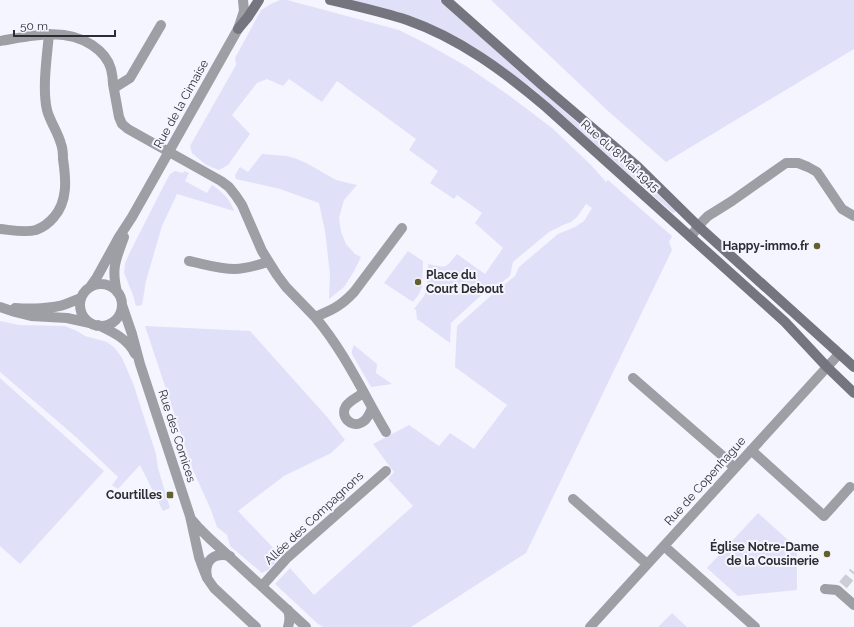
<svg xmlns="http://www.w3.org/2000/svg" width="854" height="627" viewBox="0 0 854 627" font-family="Raleway,sans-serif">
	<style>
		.green { fill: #e0e0f9 }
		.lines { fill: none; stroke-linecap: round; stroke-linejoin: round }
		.pedestrian-tunnel { stroke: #cdcdd6; stroke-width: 10; stroke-dasharray: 10 5; stroke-linecap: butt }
		.pedestrian { stroke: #9e9ea5; stroke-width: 10 }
		.minor { stroke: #9e9ea5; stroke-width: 10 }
		.tertiary { stroke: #9e9ea5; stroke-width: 10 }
		.secondary { stroke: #74757e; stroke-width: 10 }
		.poi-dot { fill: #64602d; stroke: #f5f5ff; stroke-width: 1.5 }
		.labels { text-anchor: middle; stroke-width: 4; stroke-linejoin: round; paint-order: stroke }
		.street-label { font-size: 12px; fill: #2c2c32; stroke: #f5f5ff }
		.poi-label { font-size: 12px; font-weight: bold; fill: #2c2c32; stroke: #f5f5ff; text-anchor: end }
	</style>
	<rect width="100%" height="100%" fill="#f5f5ff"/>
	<path class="green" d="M280,0H287L399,30L427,44L466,66L507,94L552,128L591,165L606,182L608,180L659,225L672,236L669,242L672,250L526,553L411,627H323L318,624L275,584L290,568L314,595L413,506L388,479L394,472L373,444L409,425L439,446L450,433L474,449L507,405L455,367L457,326L495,292L515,276L519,267L558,234L575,227L584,221L592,208L586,204L577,217L571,222L563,225L549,232L513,262L510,276L500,284L490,287L451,323L450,343L417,319L416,310L414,309L424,296L427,287L428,264C447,268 445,269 457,254L485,274L503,248L475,223L482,213L457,195L454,199L430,183L438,171L409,150L416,139L337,81L322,102L289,79L283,86L267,79L257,83L232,115L250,134L228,165L219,170L206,165L192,153L190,146L236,65L235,58L261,10L271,4Z
		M350,0H440L676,211L673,213L532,88L484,54Z
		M491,0H854V49L666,162L608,111Z
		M262,154L287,156L297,159L308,164L336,180L357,185L344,200L339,218L341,232L346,244L355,254L361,257L353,273L344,287L329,299L330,274L325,231L319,203L280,189L236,179L235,175L240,167L248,172Z
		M175,171L183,173L184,171L189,173L185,181L207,193L212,185C222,192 230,198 234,211L177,194L162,226L146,281L142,305L136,306L133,295L124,273L125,263L130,252L163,187L170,174Z
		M408,251L423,261L422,287L419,294L413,302L384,283Z
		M0,321L19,325L65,326L77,331L85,336L107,342L115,348L122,358L133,383L156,454L158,468L170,508L163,511L140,465L118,489L112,485L118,477L76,437L0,372Z
		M145,326L250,331L328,418L345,440L331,453L284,476L238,511L281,556L268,570L262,573L230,546L227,535L217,527L211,510L193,470Z
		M354,345L377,364L376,373L392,384L371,387L352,354V350Z
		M0,378L104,471L20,564L0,546Z
		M758,513L797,548V590L738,596L707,568Z
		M672,613L687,627H658Z"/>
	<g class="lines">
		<path class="pedestrian-tunnel" d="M843,585L854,572"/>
		<path class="pedestrian" d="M825,589L837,590L854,605"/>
		<path class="minor" d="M0,41C31,36 64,27 92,45C101,51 108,58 111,69C112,73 113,79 113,84C115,95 117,106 119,117L122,124L128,129L221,181L229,187L236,196L242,205L262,251L277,275L286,287L315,317C332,310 341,306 354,292L402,228
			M114,88L130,78L161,25
			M0,229C11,230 25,233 36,230C44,227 49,223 54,217C68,201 66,179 63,159C63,154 63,149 61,144C58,132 50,122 47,110C42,89 47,56 49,34
			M691,237L698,226L708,216L732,201L786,163H798L808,167L817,172L842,209L854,216
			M189,261C204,264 219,269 235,269C246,269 257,265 268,262
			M315,317C344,351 363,393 386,432
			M633,378L725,458L734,468
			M363,393C358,397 350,400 346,406C339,417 353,430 364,421C368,418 370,413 372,408
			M751,450L824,516L850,487
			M573,499L647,564
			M664,546L755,627
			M207,577C204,561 213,552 230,556
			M262,586L287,558L386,471
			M288,627C290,621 290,616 288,610
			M590,627L839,354"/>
		<path class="tertiary" d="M80 305a21 21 0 1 1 42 0a21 21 0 1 1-42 0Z
			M90,287L97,277L119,237L132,217L176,139L238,29L244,11L243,0
			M117,292C111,267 116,260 124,237
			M122,305L132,334L140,364L190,516L199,557L203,568L207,578L214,588L256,627
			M0,307L15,312L31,316L67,318L90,323
			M15,308C29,309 53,309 66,304C71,302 76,300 81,298
			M98,325C113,332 128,339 135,354
			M192,520L198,527L209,538L306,627"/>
		<path class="secondary" d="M330,0C356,6 382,12 407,20C459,38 505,72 546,107L785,322L827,367L854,393
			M446,0L542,85L637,166L698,226L854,367
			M238,29L248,17L259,0"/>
	</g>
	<g class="poi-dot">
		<circle cx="817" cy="246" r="4"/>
		<circle cx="418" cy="282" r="4"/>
		<rect x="166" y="491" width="8" height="8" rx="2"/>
		<circle cx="827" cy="554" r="4"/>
	</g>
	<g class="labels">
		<g class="street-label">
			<text transform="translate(181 104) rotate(-61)" y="4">Rue de la Cimaise</text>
			<text transform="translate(620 156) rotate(42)" y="4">Rue du 8 Mai 1945</text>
			<text transform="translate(177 436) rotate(72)" y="4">Rue des Comices</text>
			<text transform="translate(705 481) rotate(-48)" y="4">Rue de Copenhague</text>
			<text transform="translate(314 518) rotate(-43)" y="4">Allée des Compagnons</text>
		</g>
		<g class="poi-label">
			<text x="809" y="250">Happy-immo.fr</text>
			<text x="426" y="279" text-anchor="start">Place du<tspan x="426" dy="14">Court Debout</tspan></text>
			<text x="162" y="499">Courtilles</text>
			<text x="819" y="551">Église Notre-Dame<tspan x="819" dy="14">de la Cousinerie</tspan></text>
		</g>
	</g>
	<path d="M14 30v6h101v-6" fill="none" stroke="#2c2c32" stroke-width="2"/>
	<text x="20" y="30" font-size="12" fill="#2c2c32" stroke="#f5f5ff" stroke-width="3" paint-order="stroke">50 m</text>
</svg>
